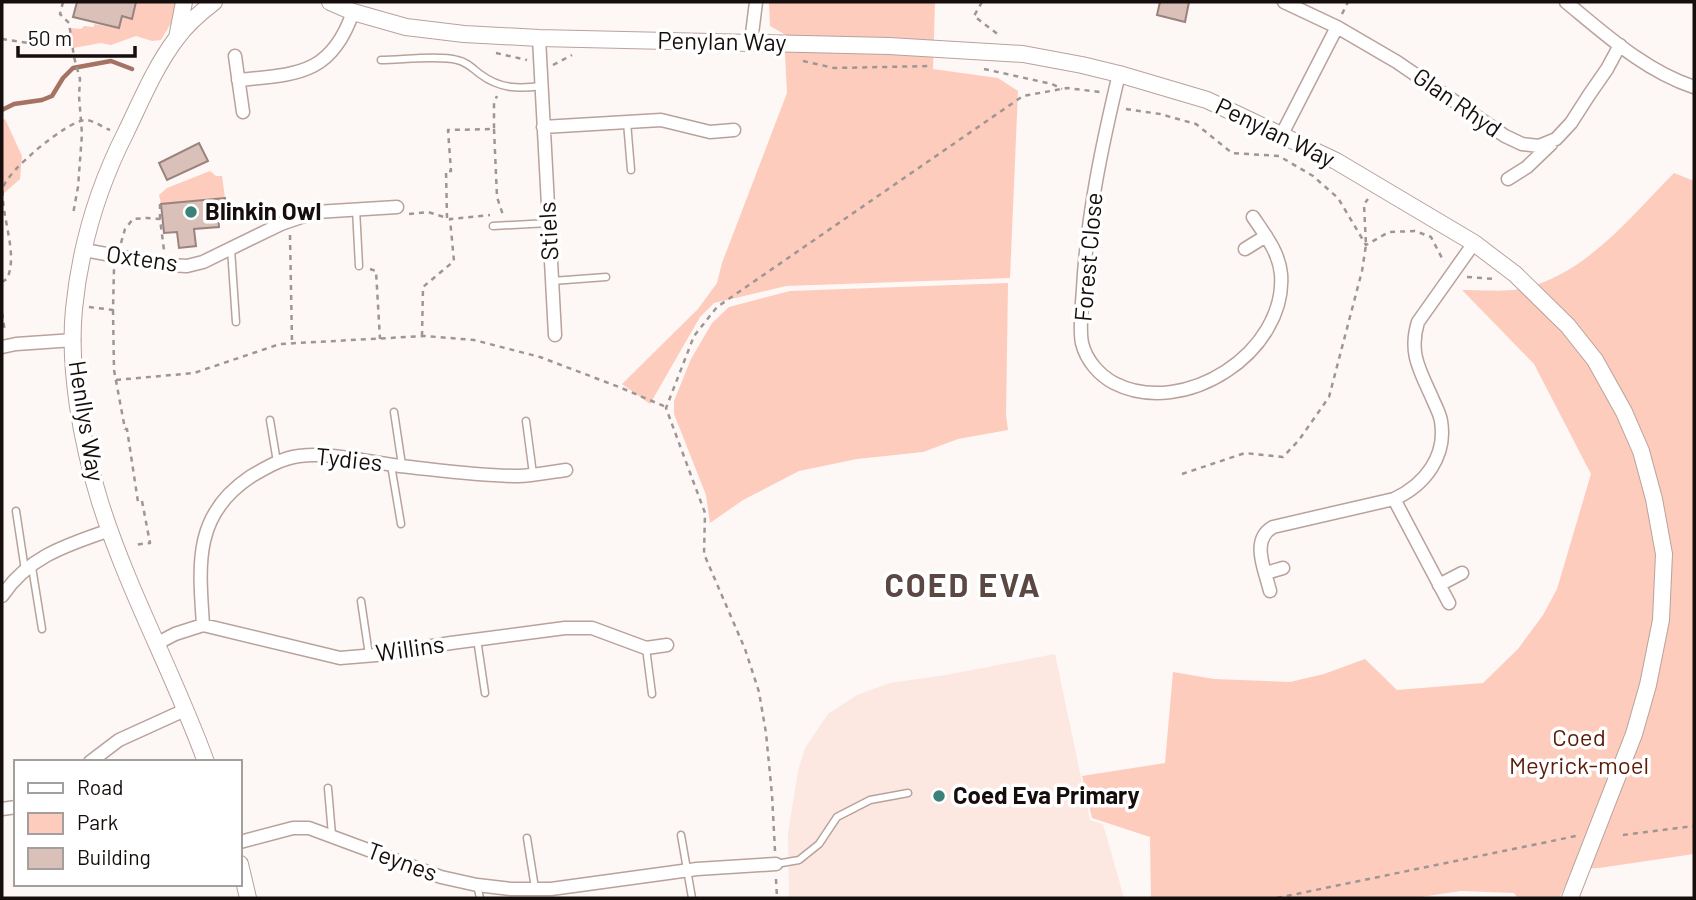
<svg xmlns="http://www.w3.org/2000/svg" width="1696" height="900" viewBox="0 0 1696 900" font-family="Barlow,sans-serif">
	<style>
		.built { fill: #fce7e1 }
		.green { fill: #fdccbd }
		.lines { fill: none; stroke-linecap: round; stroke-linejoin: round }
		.stream { stroke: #a67263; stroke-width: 4.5 }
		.building { fill: #d9c0b9; stroke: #9a837d; stroke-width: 2 }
		.service-casing { stroke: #b9a29b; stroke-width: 9 }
		.minor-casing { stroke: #b9a29b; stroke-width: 15 }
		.tertiary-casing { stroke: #b9a29b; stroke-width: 18 }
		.path { stroke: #9d9695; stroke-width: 2.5; stroke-dasharray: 5 5; stroke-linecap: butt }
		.service { stroke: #fff; stroke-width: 6 }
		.minor { stroke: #fff; stroke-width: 12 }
		.tertiary { stroke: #fff; stroke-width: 16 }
		.poi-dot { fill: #3b827b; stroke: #fff; stroke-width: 2.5 }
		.labels { text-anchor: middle; stroke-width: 7; stroke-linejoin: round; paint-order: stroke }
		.street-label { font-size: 24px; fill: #160e0c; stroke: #fff }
		.poi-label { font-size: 24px; font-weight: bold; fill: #160e0c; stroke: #fff; text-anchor: start }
		.park-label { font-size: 24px; fill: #5b1d09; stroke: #fff }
		.district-label { font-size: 32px; font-weight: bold; letter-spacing: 2px; fill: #5c4842; stroke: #fff }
	</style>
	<rect width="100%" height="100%" fill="#fdf7f6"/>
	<path class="built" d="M1055,654L1090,820L1103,824L1124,898H789L788,834L798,771L805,748L828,714L857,695L890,683L946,675Z"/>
	<path class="green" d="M136,2H178L173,20L161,40L152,41L136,36L111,45L101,43L73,48L70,28L81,29L84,26L94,27V24L118,28L122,16L132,19Z
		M769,2H935L933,69L998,78L1018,91L1010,278L786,286L714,303L700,317L650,404L622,384L698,309L717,283L722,263L787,93L784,34L770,26Z
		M5,119L22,156L20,179L2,195V120Z
		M210,171L216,176H222L225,198L161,204L159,195L167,188Z
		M1674,173L1694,181V854L1599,868L1574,869L1559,898H1518L1514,893L1461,891L1414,898H1151L1150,837L1092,818L1082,776L1165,763L1173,672L1214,679L1290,682L1324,674L1365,659L1397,690L1483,683L1518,649L1543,615L1557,589L1591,474L1534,364L1462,290C1479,290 1505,292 1521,289C1586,275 1630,217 1674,173Z
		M1008,283L1006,415L1008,430L958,439L923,452L857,459L799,471L743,500L710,523L706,495L674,414V401L691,359L712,323L729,307L790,291Z"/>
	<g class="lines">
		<path class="stream" d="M2,110L14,104L42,100L52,96L63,78L73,68L111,61L132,69"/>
	</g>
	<path class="building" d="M77,2H136L132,19L122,16L119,28L73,17Z
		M1160,2H1189L1185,22L1157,15Z
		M199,143L208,161L167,180L159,163Z
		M225,198L226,211L218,212L219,227L194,229L196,246L179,248L177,232L164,233L161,204Z"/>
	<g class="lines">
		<defs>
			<path id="service" d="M381,60C401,60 439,55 457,60C467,62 472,68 480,74C500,89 518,89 542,86
				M627,122L631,170
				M356,209L359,266
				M493,226L549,223
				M231,249L236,322
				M552,281L606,277
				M394,412L402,465
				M270,420L277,462
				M526,421L533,474
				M391,465L401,524
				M16,511L25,570
				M32,567L42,629
				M361,601L369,655
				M477,639L485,693
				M646,648L652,694
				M328,788L332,835
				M681,835L692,898
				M527,838L535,888
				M776,864L799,860L819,844L837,817L870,800L908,793
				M477,885L480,898"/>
			<path id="minor" d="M1284,2L1337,27L1397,62L1505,136L1522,144L1539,146L1556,139L1571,123L1589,95L1607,69L1620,45
				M1566,2C1605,34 1645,71 1694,87
				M539,38L555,335
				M751,42L756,2
				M235,56L243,112
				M1119,74C1102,145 1087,216 1083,289C1082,305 1079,328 1082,343C1086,360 1099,375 1114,383C1184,419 1287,352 1281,274C1279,252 1265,235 1253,217
				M238,80C296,74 331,76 353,12
				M543,127L661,120L710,132L734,130
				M1281,136L1337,27
				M1508,179L1527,167L1551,144
				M1245,249L1266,236
				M84,250L168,265L187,266L203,262L281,224L316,212L397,207
				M2,347L16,344L74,340
				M1394,499L1449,603
				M1266,573L1283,568
				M1439,585L1462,573
				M1270,591C1265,570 1250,540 1273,527L1394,499C1425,485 1447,456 1441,421C1440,414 1436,407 1433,400C1421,372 1408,354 1418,322L1474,243
				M2,596C29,556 67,545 110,530
				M203,625C199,565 193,515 250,477C265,468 282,458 299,456C332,452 367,462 400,466C439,470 479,476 518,476C533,476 550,472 566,470
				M156,644L175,634L203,625L340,658L376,655L451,643L565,628H592L646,648L667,645
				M90,762L119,740L185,710
				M2,809L16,807
				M240,842L293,828H309L441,877L477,885L511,889H551L697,869L776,864"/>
			<path id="tertiary" d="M330,2L353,12L406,27L464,34L539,38L889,46L1023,54L1082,65L1119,74L1207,100L1336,161L1474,243L1515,274L1568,326L1595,360L1624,412L1641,451L1654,499L1664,554L1661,620L1648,685L1634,734L1570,898
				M177,38L184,2
				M206,762C174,674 128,591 100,502C82,444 68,369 74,309C80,248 98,187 126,132C141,101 155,67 176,39C186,25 201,12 214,2
				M240,864L248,898"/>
		</defs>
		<use href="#service" class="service-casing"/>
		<use href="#minor" class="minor-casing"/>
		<use href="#tertiary" class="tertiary-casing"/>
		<path class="path" d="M63,2L60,14L69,23L74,57L80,79L79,96L82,134L78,187L73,214
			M982,2L974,16L1000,36
			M1342,14L1348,2
			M2,39L28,43
			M496,53L527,60
			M803,61L834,68L932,66
			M553,65L572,55
			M984,69L1052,84L1062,89
			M1126,109L1160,114L1196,124L1232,153L1279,156L1313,176L1338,198L1366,245L1389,232L1415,231L1431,237L1444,262
			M494,129L497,197L503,215
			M409,214L428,212L447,218
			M447,218L446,171H451L448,130L494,129V102L497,96
			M160,219V200
			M290,235L292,343
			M121,243L125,229L133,219L147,218L160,219L164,250
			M370,269L376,271L380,339
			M1467,277L1495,279
			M2,282L7,279C19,253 0,215 3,188C7,171 67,121 85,120C93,120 102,127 110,130
			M89,307L113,310L114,268
			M113,310L114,370L125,429H127L138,502L142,501L150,543L133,545
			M2,313L5,332
			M422,336L423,287L454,261L450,219L490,215
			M116,380L194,373L280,344L425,336L474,340L540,357L619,387L666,407
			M1182,474L1245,453L1283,457L1299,440L1329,397L1362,271L1366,245L1364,204L1368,199
			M1623,835L1694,826
			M775,851L772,795L766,733L759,692L745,649L704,554L705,513L666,408L694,336L717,307L1023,96L1067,88L1100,92
			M776,879L777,898
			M1277,898L1576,836"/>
		<use href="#service" class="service"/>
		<use href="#minor" class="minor"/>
		<use href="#tertiary" class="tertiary"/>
	</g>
	<g class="poi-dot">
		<circle cx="191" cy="212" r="7"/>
		<circle cx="939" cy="796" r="7"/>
	</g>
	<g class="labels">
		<g class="street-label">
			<text transform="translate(722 42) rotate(1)" y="8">Penylan Way</text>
			<text transform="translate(1457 103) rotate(35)" y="8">Glan Rhyd</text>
			<text transform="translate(1275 133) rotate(26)" y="8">Penylan Way</text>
			<text transform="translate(549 231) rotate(-93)" y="8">Stiels</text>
			<text transform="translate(1089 257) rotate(-85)" y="8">Forest Close</text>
			<text transform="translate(142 259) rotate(8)" y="8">Oxtens</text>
			<text transform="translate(86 421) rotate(81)" y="8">Henllys Way</text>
			<text transform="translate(349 460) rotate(6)" y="8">Tydies</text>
			<text transform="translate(410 649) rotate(-8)" y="8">Willins</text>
			<text transform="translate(402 862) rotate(20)" y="8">Teynes</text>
		</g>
		<g class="poi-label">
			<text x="205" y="220">Blinkin Owl</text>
			<text x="953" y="804">Coed Eva Primary</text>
		</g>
		<g class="park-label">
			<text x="1579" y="746">Coed<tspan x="1579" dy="28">Meyrick-moel</tspan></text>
		</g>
		<g class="district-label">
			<text x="963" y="597">COED EVA</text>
		</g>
	</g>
	<rect width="1696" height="900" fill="none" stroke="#160e0c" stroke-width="7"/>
	<rect x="14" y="760" width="228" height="126" fill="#ffffff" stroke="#a29f9e" stroke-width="2"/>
	<rect x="28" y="783" width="35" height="10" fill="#ffffff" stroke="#a29f9e" stroke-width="2"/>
	<text x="77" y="795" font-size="21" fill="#160e0c">Road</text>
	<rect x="28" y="813" width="35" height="21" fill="#fdccbd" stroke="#a29f9e" stroke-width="2"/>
	<text x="77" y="830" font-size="21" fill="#160e0c">Park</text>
	<rect x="28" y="848" width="35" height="21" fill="#d9c0b9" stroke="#a29f9e" stroke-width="2"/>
	<text x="77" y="865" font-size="21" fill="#160e0c">Building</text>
	<path d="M18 46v10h117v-10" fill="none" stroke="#160e0c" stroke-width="3.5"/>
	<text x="28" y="46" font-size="21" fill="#160e0c" stroke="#ffffff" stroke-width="5" paint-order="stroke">50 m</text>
</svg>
